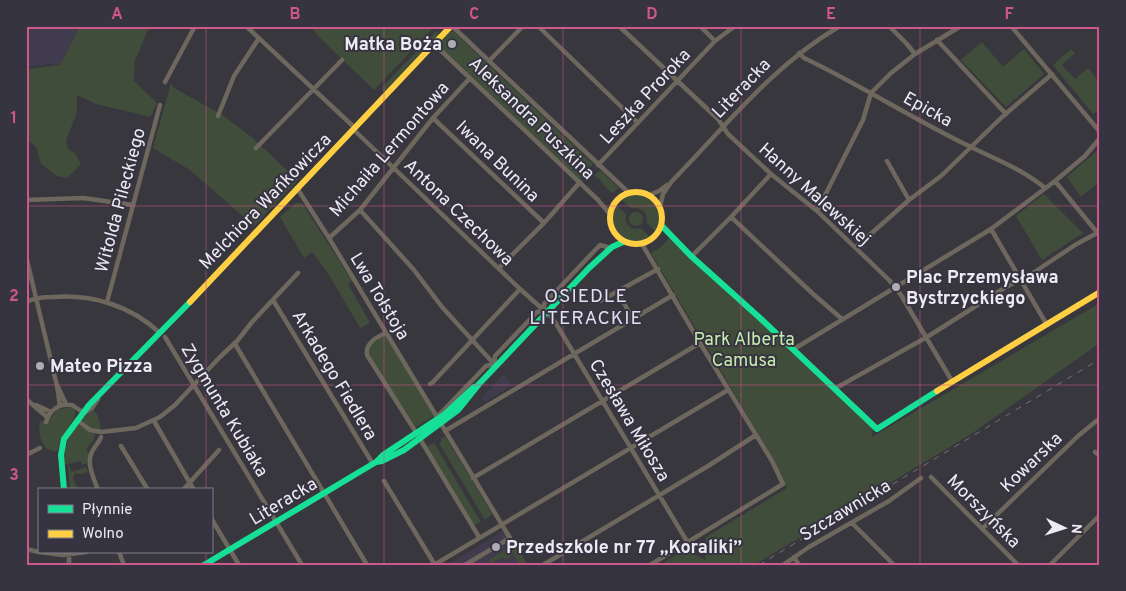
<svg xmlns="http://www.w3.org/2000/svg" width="1126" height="591" viewBox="0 0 1126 591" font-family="Overpass,sans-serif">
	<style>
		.built { fill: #403c4e }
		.green { fill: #414d3b }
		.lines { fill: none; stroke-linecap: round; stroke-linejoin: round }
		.street { stroke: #6e675d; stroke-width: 4.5 }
		.fast { stroke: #16e098; stroke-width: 6 }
		.slow { stroke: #ffcf43; stroke-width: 6 }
		.rail { stroke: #74706e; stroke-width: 1; stroke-dasharray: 6 6; stroke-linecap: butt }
		.grid { fill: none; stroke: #cf5789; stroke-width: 1; stroke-opacity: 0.55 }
		.poi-dot { fill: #adabb4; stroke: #373441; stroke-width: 2 }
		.labels { text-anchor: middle; stroke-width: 4; stroke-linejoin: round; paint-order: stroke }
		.poi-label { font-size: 18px; font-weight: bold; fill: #eceaf3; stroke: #373441; text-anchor: start }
		.street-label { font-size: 18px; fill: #eceaf3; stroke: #373441 }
		.park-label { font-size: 18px; fill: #c5ecad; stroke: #373441 }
		.neighbourhood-label { font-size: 19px; letter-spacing: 1px; fill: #e3dff1; stroke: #373441 }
		.neatline { fill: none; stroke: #cf5789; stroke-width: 2 }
		.grid-label { font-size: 16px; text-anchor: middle; font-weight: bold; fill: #cf5789 }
	</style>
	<rect width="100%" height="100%" fill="#38373e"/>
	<path class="built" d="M26,26H80L60,65L48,64L26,67Z
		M504,374L511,386L485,402L482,397Z
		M506,530L527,565H447Z"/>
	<path class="green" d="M80,26H150L135,60L134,81L157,103L150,117L96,104L77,95V112L66,141L68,149L75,153L81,164L67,178L57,176L41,164L36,147L26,138V69L60,65Z
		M310,26H435L374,90L322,40Z
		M450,30L453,31L593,164L580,179H578L440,47L439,41Z
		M436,31L440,34L385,93L382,89L383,86Z
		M982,42L1003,67L1024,49L1044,74L1006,107L961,60Z
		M1071,49L1075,53L1062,65L1075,79L1088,68L1100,83V109L1093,114L1053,65Z
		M171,83L174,88L224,116L254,139L295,178H300L254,226L190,170L153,148Z
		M1100,148V181L1081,197L1067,177Z
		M599,171H601L619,188L612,193L600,181L601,180L599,178L598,179L594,176Z
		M1044,194L1083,233L1042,260L1016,216Z
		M630,195C652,191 667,212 656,232L647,223C648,212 642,207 631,208L621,200Z
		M296,203H302L352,281L348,284L370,323L360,328L328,273L312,252L304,258L280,217Z
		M616,205L626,214C624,225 631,231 641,228L651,238C627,253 604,230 616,205Z
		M629 219a7 7 0 1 1 14 0a7 7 0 1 1-14 0Z
		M669,238L797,355L873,429L872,437L1100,303V343L971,434L754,565H660L686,549L705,560L706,537L787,488L768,450L651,253L661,247Z
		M382,336H386L434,416L416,427L411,422L368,353L371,344Z
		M71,407L75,410C78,420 60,437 58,451C54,451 49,451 46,448C40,442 37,428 41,421L48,422L57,410Z
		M93,410L98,416L101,430C92,430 87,426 81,419Z
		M77,424L95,434L93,441L86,449L89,454L88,463L82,465L81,461L68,464L72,472L86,467L88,472L81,474L75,473L73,478L78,490H70L68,464H63C65,447 67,437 77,424Z
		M445,436L492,514L485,520L440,445L441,439Z
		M434,443L481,522L474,525L427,447Z
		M517,547L528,565H520L513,554L506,560L503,557L491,564L488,560L508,548L513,550Z"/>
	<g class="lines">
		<path class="street" d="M246,26L355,128
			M452,26L629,193
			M538,26L638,123
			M619,26L718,119L728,134L771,174L817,211L889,280L901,295L952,381
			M700,26L715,41
			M889,26L906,43L915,54
			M1011,26L1100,132
			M937,40L1006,114
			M434,44L598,200L610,214
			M799,53L804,58C861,85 914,120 971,147C997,160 1022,169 1045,188
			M489,61L523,26
			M165,82L195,26
			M218,116L234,76L259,38
			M433,118L544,223
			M354,130L520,289L547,313
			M256,148L342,60
			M887,161L909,200
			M598,165L715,41L735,26
			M1055,181L1100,236
			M297,188L329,238L510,538L465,565
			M649,195L659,191L667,185
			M26,200L83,198L133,205
			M660,207L663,194L672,181C725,127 773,65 840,26
			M360,210L414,270L442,307L495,365
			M817,211L863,120L871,93L891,73L915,54L961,26
			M731,217L812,293L842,319
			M991,229L1047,325
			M329,238L360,210L433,118L470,78
			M642,244L700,343L772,461L783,484L650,565
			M856,247L909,200L941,176L1002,117L1052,74
			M26,256L57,386L60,406
			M692,256L731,217L771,174
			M499,268L544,223L580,182
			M617,291L633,319
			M273,300L373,464
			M600,301L658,269
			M26,302C34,298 44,297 53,297C93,294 131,306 160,333
			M107,302L160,105
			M547,312L555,322L688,543
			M386,333C376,337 365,343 367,355L417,434L479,537
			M165,337L302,565
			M235,344L367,565
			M794,349L991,229L1055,181L1085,156L1100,138
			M430,384L433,382L520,289
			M58,387L66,404
			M836,388L927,337L1006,287L1030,275L1075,245L1097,233
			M26,399L47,417
			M36,405L51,412
			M437,417L486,366L494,364L495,356L537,312L544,311V304L600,245L607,247
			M77,420L90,430L101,432L136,428L160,417L175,405L219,358L238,340L252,322L298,273
			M154,421L194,490
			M46,422C50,410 59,403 72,405L84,413L92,408L98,399
			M445,431L673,295
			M121,446L148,490
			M1095,452L1100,456
			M26,455L40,448
			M931,477L1018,565
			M473,478L700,343
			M384,481L435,565
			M98,490C94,479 87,465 91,454C93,448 99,443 101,437
			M183,490L219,450
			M211,518L239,565
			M852,523L894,565
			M982,529L1078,436L1100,418
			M26,549L39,552
			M40,552L63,555L86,552
			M119,552L124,565
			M69,554V565
			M794,557L799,565
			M434,565L728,390
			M543,565L708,466L756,435
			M783,565L809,547L889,501L921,478
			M1050,565L1100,515"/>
		<path class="fast" d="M662,226L691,256L760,318L877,429L937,391
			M376,462L382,461L404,450L458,410L479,384L589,268L612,247L623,242
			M64,490L61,455L64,439L89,405L190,302
			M204,565L376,462L383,455L445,414L474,387"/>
		<path class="slow" d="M610 218a26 26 0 1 1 52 0a26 26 0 1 1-52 0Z
			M190,302L451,26
			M937,391L1100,292"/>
		<path class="rail" d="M759,565L1100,359"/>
	</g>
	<path class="grid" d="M206,26V490M384,26V565M563,26V565M741,26V565M920,26V565M26,206H1100M26,385H1100M206,552V565"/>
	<g class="poi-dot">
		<circle cx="452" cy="44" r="5"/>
		<circle cx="896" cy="287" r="5"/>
		<circle cx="40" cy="366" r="5"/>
		<circle cx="496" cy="547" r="5"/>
	</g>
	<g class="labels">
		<g class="poi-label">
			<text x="442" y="50" text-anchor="end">Matka Boża</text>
			<text x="906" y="283">Plac Przemysława<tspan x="906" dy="21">Bystrzyckiego</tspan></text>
			<text x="50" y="372">Mateo Pizza</text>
			<text x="506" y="553">Przedszkole nr 77 „Koraliki”</text>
		</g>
		<g class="street-label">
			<text transform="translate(741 88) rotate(-46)" y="6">Literacka</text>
			<text transform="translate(645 96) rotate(-47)" y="6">Leszka Proroka</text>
			<text transform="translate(928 109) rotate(29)" y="6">Epicka</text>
			<text transform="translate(532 118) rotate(44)" y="6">Aleksandra Puszkina</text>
			<text transform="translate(389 149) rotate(-49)" y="6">Michaiła Lermontowa</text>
			<text transform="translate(498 161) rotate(44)" y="6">Iwana Bunina</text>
			<text transform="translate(815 194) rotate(42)" y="6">Hanny Malewskiej</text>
			<text transform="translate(120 200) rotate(-75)" y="6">Witolda Pileckiego</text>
			<text transform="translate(265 201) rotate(-46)" y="6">Melchiora Wańkowicza</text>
			<text transform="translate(459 212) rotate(44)" y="6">Antona Czechowa</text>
			<text transform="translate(380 296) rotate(59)" y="6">Lwa Tołstoja</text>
			<text transform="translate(335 375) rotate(59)" y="6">Arkadego Fiedlera</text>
			<text transform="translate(225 410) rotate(59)" y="6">Zygmunta Kubiaka</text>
			<text transform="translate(630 420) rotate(59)" y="6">Czesława Miłosza</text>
			<text transform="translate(1031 462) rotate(-44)" y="6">Kowarska</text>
			<text transform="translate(283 501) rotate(-31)" y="6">Literacka</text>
			<text transform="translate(845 510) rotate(-31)" y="6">Szczawnicka</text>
			<text transform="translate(984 511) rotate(45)" y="6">Morszyńska</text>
		</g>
		<g class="park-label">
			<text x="744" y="345">Park Alberta<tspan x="744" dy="21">Camusa</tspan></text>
		</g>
		<g class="neighbourhood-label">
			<text x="586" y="302">OSIEDLE<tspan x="586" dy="22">LITERACKIE</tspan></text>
		</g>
	</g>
	<rect width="1126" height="591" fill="none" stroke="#373441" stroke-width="55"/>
	<rect x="38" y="488" width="175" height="65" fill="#373441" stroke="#7f7d88"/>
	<rect x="48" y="505" width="25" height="8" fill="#16e098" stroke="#7f7d88"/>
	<text x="82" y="514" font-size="15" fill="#eceaf3">Płynnie</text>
	<rect x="48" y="530" width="25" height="8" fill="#ffcf43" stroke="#7f7d88"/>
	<text x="82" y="538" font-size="15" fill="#eceaf3">Wolno</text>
	<g transform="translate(1064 528) rotate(94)" stroke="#373441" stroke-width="4" paint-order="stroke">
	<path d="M0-4L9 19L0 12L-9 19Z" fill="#eceaf3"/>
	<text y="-8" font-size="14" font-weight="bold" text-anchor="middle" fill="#eceaf3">N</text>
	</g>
	<rect x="28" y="28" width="1070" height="536" class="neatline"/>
	<g class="grid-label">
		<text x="117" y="19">A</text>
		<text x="295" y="19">B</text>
		<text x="474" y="19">C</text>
		<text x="652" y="19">D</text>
		<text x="831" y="19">E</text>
		<text x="1009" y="19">F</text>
		<text x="14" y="123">1</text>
		<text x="14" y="301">2</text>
		<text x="14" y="480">3</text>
	</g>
</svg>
